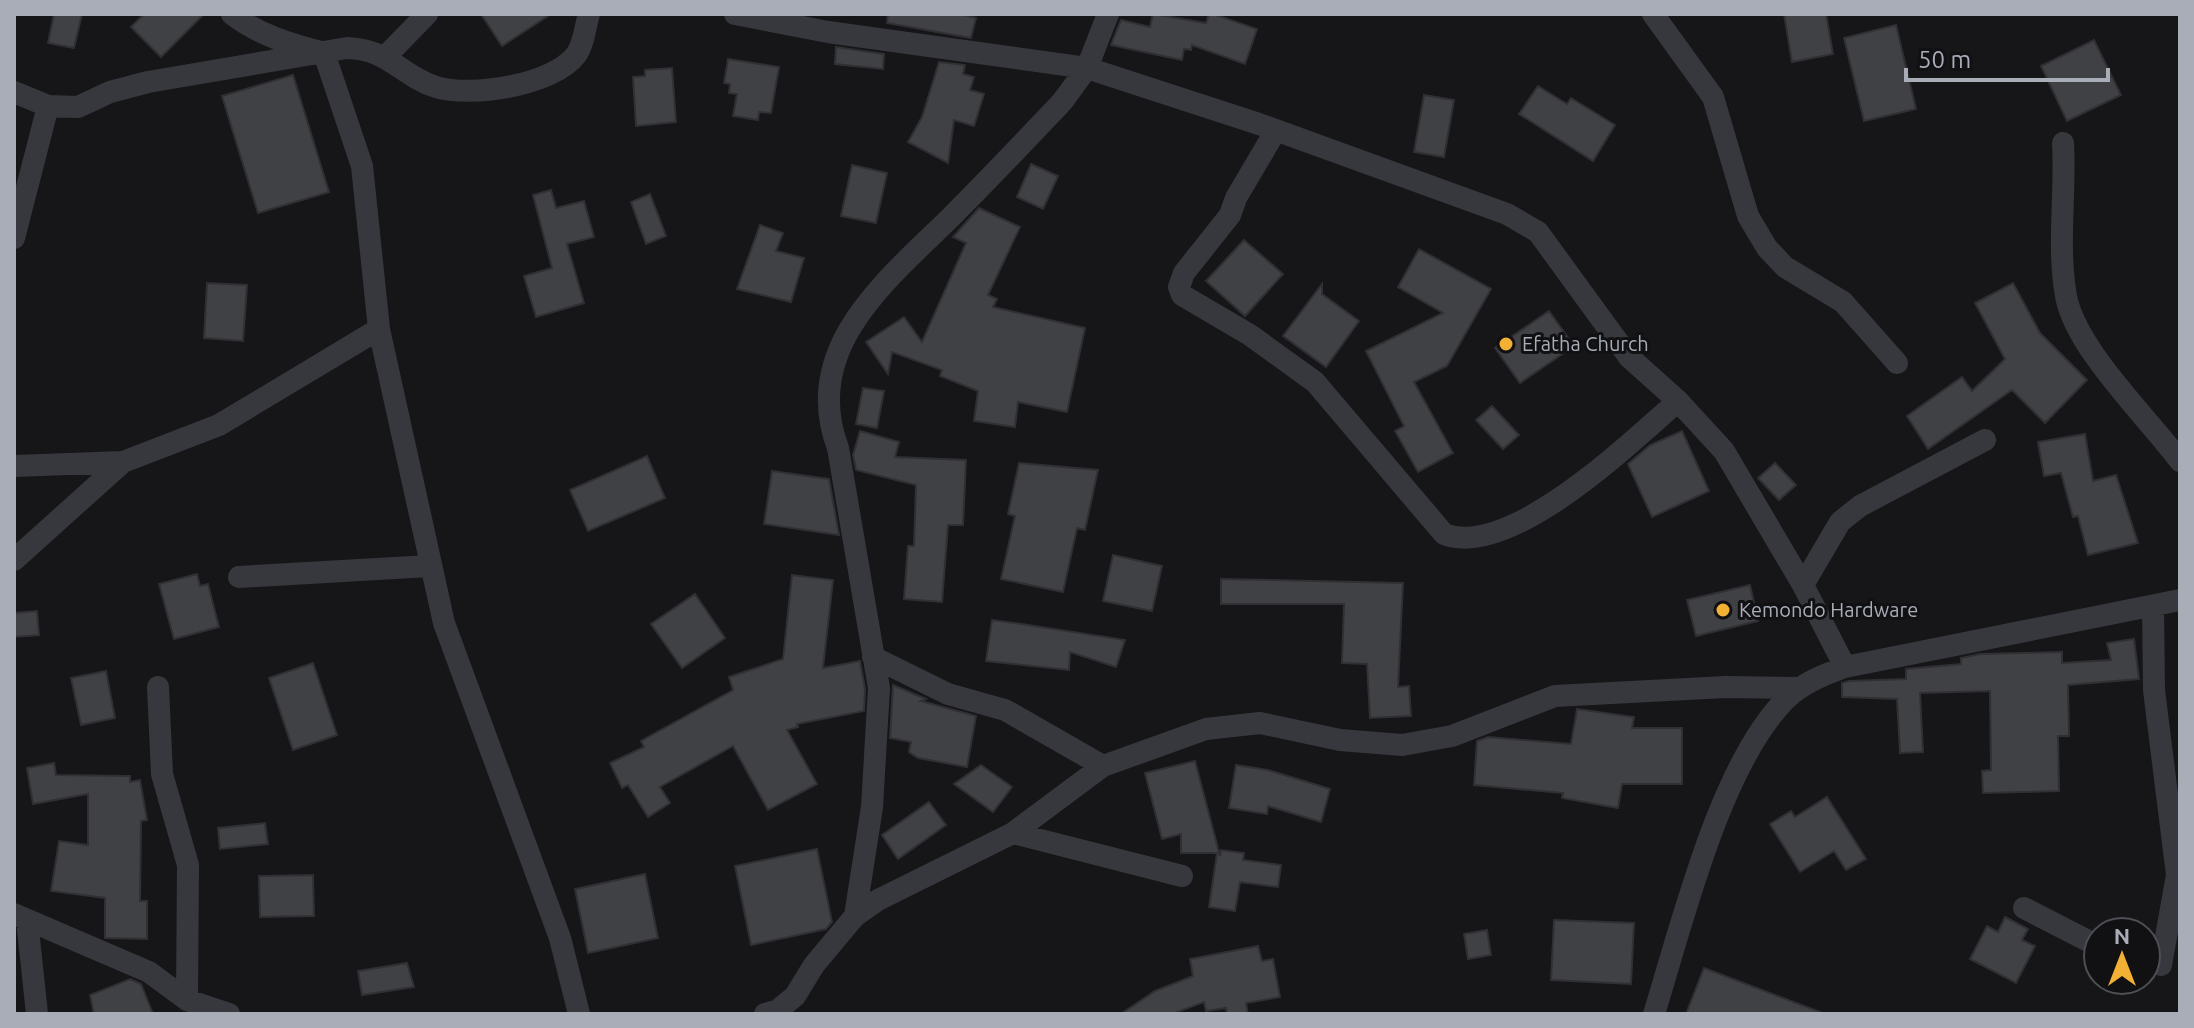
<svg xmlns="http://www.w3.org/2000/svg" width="2194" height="1028" viewBox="0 0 2194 1028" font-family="Ubuntu,sans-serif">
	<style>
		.building { fill: #404145; stroke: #303034; stroke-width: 2 }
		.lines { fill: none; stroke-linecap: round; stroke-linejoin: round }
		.street { stroke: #37383d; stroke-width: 22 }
		.poi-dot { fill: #f2b134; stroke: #111113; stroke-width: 3 }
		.labels { text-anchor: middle; stroke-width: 6; stroke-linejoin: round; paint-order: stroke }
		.poi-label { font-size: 20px; fill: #a8adb8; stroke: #111113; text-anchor: start }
	</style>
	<rect width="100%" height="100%" fill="#161618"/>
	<path class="building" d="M54,14H82L74,48L48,43Z
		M144,14H204L161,57L131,27Z
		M481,14H551L502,46Z
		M888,14H960L976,18L971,38L887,23Z
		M1153,14L1206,23L1209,14H1213L1257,29L1245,64L1192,45L1191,50L1184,49L1182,60L1111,45L1121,20L1150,27Z
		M1784,14H1826L1833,54L1792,62Z
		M1896,25L1916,109L1864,121L1844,38Z
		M2094,40L2121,95L2067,121L2041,66Z
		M836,47L884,54L883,69L835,64Z
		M728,59L779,67L771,113L759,112L758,120L733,116L737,94L729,93L730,84L724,83Z
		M939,62L965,65L963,74L974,77L970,90L984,94L974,126L954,120L948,163L908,142L922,117Z
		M672,68L676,122L636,126L633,77L645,76V70Z
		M293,75L329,192L258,213L222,96Z
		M1538,86L1567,104L1571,98L1615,125L1593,161L1519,114Z
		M1424,95L1454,100L1444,157L1414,152Z
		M1031,164L1058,176L1043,209L1017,197Z
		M852,165L887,173L876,223L841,216Z
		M551,190L556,208L584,201L594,237L567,244L584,303L536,317L524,276L552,268L533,195Z
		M650,194L666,236L646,244L631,202Z
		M979,208L1020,227L988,295L997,299L993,307L1085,328L1067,412L1018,402L1015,427L974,421L978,391L940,376L942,370L892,352L888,374L866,342L904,317L922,342L966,243L953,237Z
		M760,225L783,233L776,251L804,258L791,302L737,289Z
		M1244,240L1283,274L1245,316L1206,281Z
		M1419,249L1491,289L1447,366L1414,382L1453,453L1418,472L1395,431L1404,426L1366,351L1443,313L1398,287Z
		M207,283L247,285L243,341L204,338Z
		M2013,283L2040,333L2087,380L2045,423L2012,390L1928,449L1907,416L1962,377L1972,391L2005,359L1975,303Z
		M1322,284V294L1359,321L1326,367L1283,336Z
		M1549,311L1574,346L1520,383L1495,348Z
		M863,388L884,391L877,428L856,424Z
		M1492,406L1519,435L1503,449L1476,420Z
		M860,431L899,442L895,457L966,460L963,525H948L942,602L904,599L908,546H914L916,485L856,470L853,455Z
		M1682,431L1709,491L1652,517L1628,464L1650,445Z
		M2085,434L2093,481L2116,475L2138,543L2088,555L2078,516L2073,517L2061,473L2044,476L2038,442Z
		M647,456L665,498L588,531L570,490Z
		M1019,463L1098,470L1085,530L1077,528L1063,592L1001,579L1015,516L1008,514Z
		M1775,463L1796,485L1779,500L1758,478Z
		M772,471L829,479L839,535L764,524Z
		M1113,555L1162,566L1152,611L1103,601Z
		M197,574L200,586L208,584L219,627L174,639L159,584Z
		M792,575L833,580L823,668L860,661L865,689L864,711L797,724L798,727L787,730L817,784L768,810L733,746L660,787L670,803L648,817L628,785L622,788L610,763L644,747L641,741L733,690L729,677L783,659Z
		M1221,579L1403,583L1398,687L1409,686L1411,716L1370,718L1367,664L1342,663L1344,604H1221Z
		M1750,585L1758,621L1696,636L1687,600Z
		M695,594L725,638L682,668L651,624Z
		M37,611L39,635L14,637V613Z
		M992,620L1022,624L1125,640L1116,667L1070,652L1069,670L986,661Z
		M2134,639L2139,679L2068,685L2069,736H2058L2059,791L1983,793L1982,771L1991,770L1990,691L1920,693L1923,752L1900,753L1897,699L1842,697V683L1849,681L1906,679V669L1961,664V658L1980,654L2062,652V663L2111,660L2107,643Z
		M313,663L337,735L293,750L269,678Z
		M106,671L115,718L81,725L71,678Z
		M893,685L926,699L921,701L976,716L967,767L918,758L909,752L911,742L890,738Z
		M1577,709L1634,717L1632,728H1682V784H1622L1618,808L1562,798L1563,793L1474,785L1477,741L1488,737L1571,744Z
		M1195,761L1220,856L1221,850L1244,853L1243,860L1281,865L1278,887L1240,882L1235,911L1209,907L1217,853H1181V834L1162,839L1145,773Z
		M54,763L56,775L130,776V782L140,780L147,820L141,821L140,901H147V939L105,938V898L51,891L59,841L88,845V794L33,804L27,768Z
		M981,765L1012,787L993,812L954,784Z
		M1236,765L1268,770L1330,789L1321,822L1268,806L1267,814L1229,808Z
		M1827,797L1866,859L1846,870L1834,851L1800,872L1770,824L1791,811L1795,817Z
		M929,802L946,825L898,859L882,835Z
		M265,823L268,844L220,849L218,828Z
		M817,849L832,922L826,929L751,945L735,866Z
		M645,874L658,938L588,953L575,889Z
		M313,875L314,916L260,917L259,876Z
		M2005,917L2028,929L2022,940L2035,946L2016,983L1970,959L1987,926L1998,932Z
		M1554,920L1634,923L1631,984L1551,980Z
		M1487,930L1491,955L1468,959L1464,934Z
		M1258,946L1262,961L1273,959L1280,997L1246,1003L1248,1014H1227L1226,1008L1206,1011L1204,1002L1172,1014H1121L1155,991L1193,976L1190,959Z
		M407,963L414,987L362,995L358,971Z
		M1704,968L1820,1012V1014H1686Z
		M130,979L141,984L153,1014H94L90,995Z"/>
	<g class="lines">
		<path class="street" d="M232,14C258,35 293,45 324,53L362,166L379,329L444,623L560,938L579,1014
			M735,14L828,32L1087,68L1259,124L1507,214L1538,232L1629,357L1678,401L1724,451L1803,585L1845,667
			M1653,14L1713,97L1748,216L1767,248L1785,267L1843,302L1897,363
			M386,56L427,14
			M14,92L48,106L78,107L110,92L148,82L347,48C389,49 401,76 436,87C471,98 553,85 576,55C584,44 585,27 589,14
			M1276,130L1236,198L1230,215L1184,273L1179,287L1182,295L1250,335L1315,382L1444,534C1510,560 1632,441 1678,401
			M2063,143C2066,194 2057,245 2066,296C2075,348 2148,418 2180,461
			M14,238L48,106
			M14,466L123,462
			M14,560L123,462L219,425L379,329
			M239,577L429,566
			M1803,585L1840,522L1860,506L1985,440
			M2153,607L2154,690L2177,875L2161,965
			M873,657L948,694L1005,710L1103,766
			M158,687L162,774L188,865L187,1000
			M1013,833L1182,876
			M2024,908L2098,946
			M14,914L149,972L187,1000L229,1014
			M855,916L872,807L879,688L838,448C800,348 887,280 951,217C989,179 1025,141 1062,102L1087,68L1108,14
			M27,920L37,1014
			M765,1014L778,1010L795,996L814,965L855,916L878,900L1013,833L1103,766L1206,729L1260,723L1340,740L1402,745L1452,736L1555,696L1725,687L1800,688
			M1654,1014C1682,924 1720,765 1786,699C1803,683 1823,675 1845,667L2180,600"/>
	</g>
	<g class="poi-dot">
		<circle cx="1506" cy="344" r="8"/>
		<circle cx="1723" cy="610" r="8"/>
	</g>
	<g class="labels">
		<g class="poi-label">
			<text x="1522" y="351">Efatha Church</text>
			<text x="1739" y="617">Kemondo Hardware</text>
		</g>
	</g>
	<rect width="2194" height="1028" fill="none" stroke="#a8adb8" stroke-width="32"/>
	<g transform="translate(2122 956)"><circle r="38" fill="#111113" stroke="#4d4f55" stroke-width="2"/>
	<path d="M0-6L14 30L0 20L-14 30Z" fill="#f2b134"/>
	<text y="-12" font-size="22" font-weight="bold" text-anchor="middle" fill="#a8adb8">N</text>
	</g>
	<path d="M1906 68v12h202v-12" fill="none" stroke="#a8adb8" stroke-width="4"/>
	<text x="1918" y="68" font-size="24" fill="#a8adb8" stroke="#111113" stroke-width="6" paint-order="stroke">50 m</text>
</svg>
